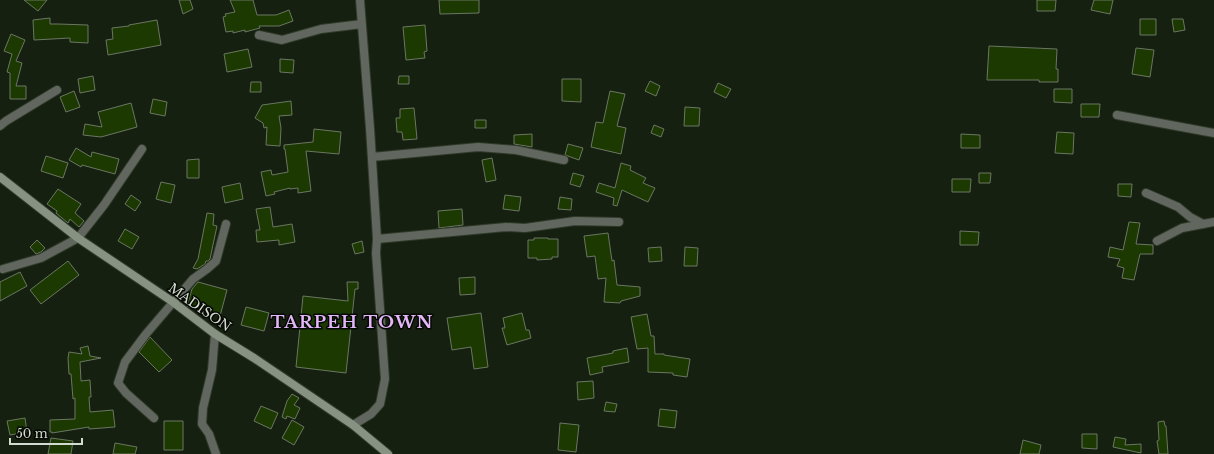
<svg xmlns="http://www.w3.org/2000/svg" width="1214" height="454" viewBox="0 0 1214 454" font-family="'Libre Baskerville',serif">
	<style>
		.building { fill: #1c3902; stroke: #6a7662 }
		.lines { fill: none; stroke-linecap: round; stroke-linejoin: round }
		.street-casing { stroke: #303a2b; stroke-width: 10 }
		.secondary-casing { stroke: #303a2b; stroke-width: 10 }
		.street { stroke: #61675e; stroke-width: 8 }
		.secondary { stroke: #889283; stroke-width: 8 }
		.labels { text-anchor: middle; stroke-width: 3; stroke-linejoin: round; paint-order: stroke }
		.street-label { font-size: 13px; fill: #d3dacf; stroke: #050903 }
		.district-label { font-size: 17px; font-weight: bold; letter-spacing: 1px; fill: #e2b6f7; stroke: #050903 }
	</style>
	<rect width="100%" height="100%" fill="#162010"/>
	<path class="building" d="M24,0H47L38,11Z
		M179,0H190L193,9L183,14Z
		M230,0H253L257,15H276L289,10L293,21L279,26H259L260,28L245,32V30L233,33V31L226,32L223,17L226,16L225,14L235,12Z
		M439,0H479V13L440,14Z
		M1037,0H1056L1055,11H1037Z
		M1094,0H1113L1110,14L1091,10Z
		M50,18V24H58L88,25V43L70,42V38L34,40L33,20Z
		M1140,19H1156V35H1140Z
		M1172,19H1183L1185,30L1174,32Z
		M157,20L161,45L108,55L106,40L113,39L112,28L129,26V25Z
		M425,25L427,51L424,52L425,58L406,60L403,27Z
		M11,34L25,40L16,61L22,63L16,86H26V99H10V73L7,72L12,54L4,51Z
		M989,46L1057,49L1056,69H1058V82H1039V80H987Z
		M1136,48L1154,50L1150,77L1132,74Z
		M248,49L252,67L227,72L224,54Z
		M280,59L294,60L293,73L280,72Z
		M93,76L95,90L80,93L78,79Z
		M399,76H409V84H398Z
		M562,79H581V102L562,101Z
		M650,81L660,86L656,96L645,91Z
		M251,82H261V92H250Z
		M718,83L731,89L726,98L714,92Z
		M1054,89H1072V103L1054,102Z
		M74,91L80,107L66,112L60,97Z
		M610,91L625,94L617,126L626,128L621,154L591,147L596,122L603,123Z
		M153,99L167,102L165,116L150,113Z
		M291,101L292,115L279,116L281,128L280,146L266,145L267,127L264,128L263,123L255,118L262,105Z
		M131,103L137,127L101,137L83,135L85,124L102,127L98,112Z
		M1081,104H1100L1099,117H1081Z
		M685,107L700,108L699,126H684Z
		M414,108L417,139L403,140L402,132H397L396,118H400V109Z
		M475,120H486V128H475Z
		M654,125L664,129L661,137L651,133Z
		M314,129L341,132L339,154L306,151L311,191L298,193V188L290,189V188L274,192L275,194L266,196L261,172L271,170L272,175L288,172L285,149H284V145L313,142Z
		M1057,132L1074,133L1073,154L1055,153Z
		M532,134V147L514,144V135Z
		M961,134L980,135V148H961Z
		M568,144L583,148L579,160L565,155Z
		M76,148L91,157L92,152L119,159L115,174L82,165L81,167L69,160Z
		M46,156L68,163L63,178L41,171Z
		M492,158L496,180L486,182L482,160Z
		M199,159V178H187V160Z
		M621,163L631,166L630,170L646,178L643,183L655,188L648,202L622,190L617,206L613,205L614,198L596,192L599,183L615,188Z
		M573,173L584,176L580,187L570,184Z
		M979,173H991L990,183H979Z
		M952,179H971L970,192H952Z
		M161,182L175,185L171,203L156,199Z
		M240,183L243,199L225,203L222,187Z
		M1118,184H1132L1131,197L1118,196Z
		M58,189L81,204L75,213L84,221L79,227L70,219L68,223L56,213L57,211L47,204Z
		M131,195L141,202L135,211L125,204Z
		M505,195L521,197L519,211L503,209Z
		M560,197L572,199L571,210L558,209Z
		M270,207L273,227L292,224L295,242L279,245V240L257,242L256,230H260L256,209Z
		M462,209L463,225L439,228L438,211Z
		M207,213L214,214L213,225L217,226L210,259L208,261H206L205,264L197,269L193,268L198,259Z
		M1129,222L1140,223L1136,244L1153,245V254H1140L1134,280L1122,278L1124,268L1117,266L1120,259L1108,257L1110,247L1123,250Z
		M125,229L139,237L132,249L118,241Z
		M960,231L979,232L978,245H960Z
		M608,233L612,261L614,260L617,285L640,287V296L621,301L620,303L604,302L606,278L598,279L595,256L587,257L584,236Z
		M534,238H548V239H558V257H552V259L537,260V258H528V240H534Z
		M37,240L45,248L41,252L36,254L30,247Z
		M362,241L364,252L355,254L352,244Z
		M661,247L662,261L649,262L648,248Z
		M685,247L698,248L697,266H684Z
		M68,261L79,275L41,304L30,290Z
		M20,272L27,286L0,301V282Z
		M475,277V294L460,295L459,278Z
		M198,282L227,290L220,316L189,307L187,306L192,289Z
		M347,282H358V289H355L346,373L296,367L303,296L348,301Z
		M246,307L269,313L264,331L241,325Z
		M481,313L488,367L474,369L471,347L452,350L447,318Z
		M522,313L526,330H529L531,338L507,345L502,328H505L503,318Z
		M647,314L651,336H654L655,354H664V355L690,359L687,377L673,375V373L648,372V348L637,349L631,317Z
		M150,337L172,360L159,372L139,352Z
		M88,346L90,356L101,358L80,362L81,381L90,380L91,397H89L90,412L113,410L115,427L89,429V427L52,433V432H50V420L75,419V398L73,399L71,374H69L68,358L69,352L82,354L80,348Z
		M627,348L629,362L602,367L603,372L590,375L587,358L613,353V351Z
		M593,381L594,398L578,400L577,382Z
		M292,394L299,398L294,405L300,408L295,419L287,416L286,419L282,417L287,401Z
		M606,402L617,404L615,412L604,411Z
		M261,406L278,413L271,429L254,421Z
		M660,409L677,411L675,428L658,426Z
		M25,418L27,432L10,435L7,421Z
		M292,420L304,427L294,445L282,438Z
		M164,421H183V450H164Z
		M1164,421L1165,426H1166L1168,454H1159L1157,441L1159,440L1158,422Z
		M560,423L579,425L576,452L558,450Z
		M1082,434H1097V449L1082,448Z
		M1115,437L1126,439L1125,445L1141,444V453L1113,447Z
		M51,438L73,441L71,454H48Z
		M1023,440L1041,445L1039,454H1020Z
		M115,443L137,447L135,454H113Z"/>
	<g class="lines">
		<defs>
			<path id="street" d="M259,35L282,40L321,29L362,24
				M1117,115L1214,133
				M0,126L6,121L57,90
				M372,157L478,147L516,150L564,160
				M1146,193L1178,207L1190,217L1203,224
				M377,239L506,227L525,228L575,221L619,222
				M1157,241L1182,228L1214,222
				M3,269L41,258L78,238L104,205L142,149
				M215,334L212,370L203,408L202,424L209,434L216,454
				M154,418L126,393L118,383L125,362L146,334L193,279L207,269L216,261L226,224
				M353,425L371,414L380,404L385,379L376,253L377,239L370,128L360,0"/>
			<path id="secondary" d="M0,177L78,238L173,302L215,334L254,358L353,425L388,454"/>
		</defs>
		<use href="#street" class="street-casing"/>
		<use href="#secondary" class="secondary-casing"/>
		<use href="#street" class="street"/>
		<use href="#secondary" class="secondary"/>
	</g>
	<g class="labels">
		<g class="street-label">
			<text transform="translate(200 307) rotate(35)" y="5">MADISON</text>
		</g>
		<g class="district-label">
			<text x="352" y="328">TARPEH TOWN</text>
		</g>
	</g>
	<path d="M10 438v6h72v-6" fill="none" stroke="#d3dacf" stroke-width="2"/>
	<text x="16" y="438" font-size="12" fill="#d3dacf" stroke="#050903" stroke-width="3" paint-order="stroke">50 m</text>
</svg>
